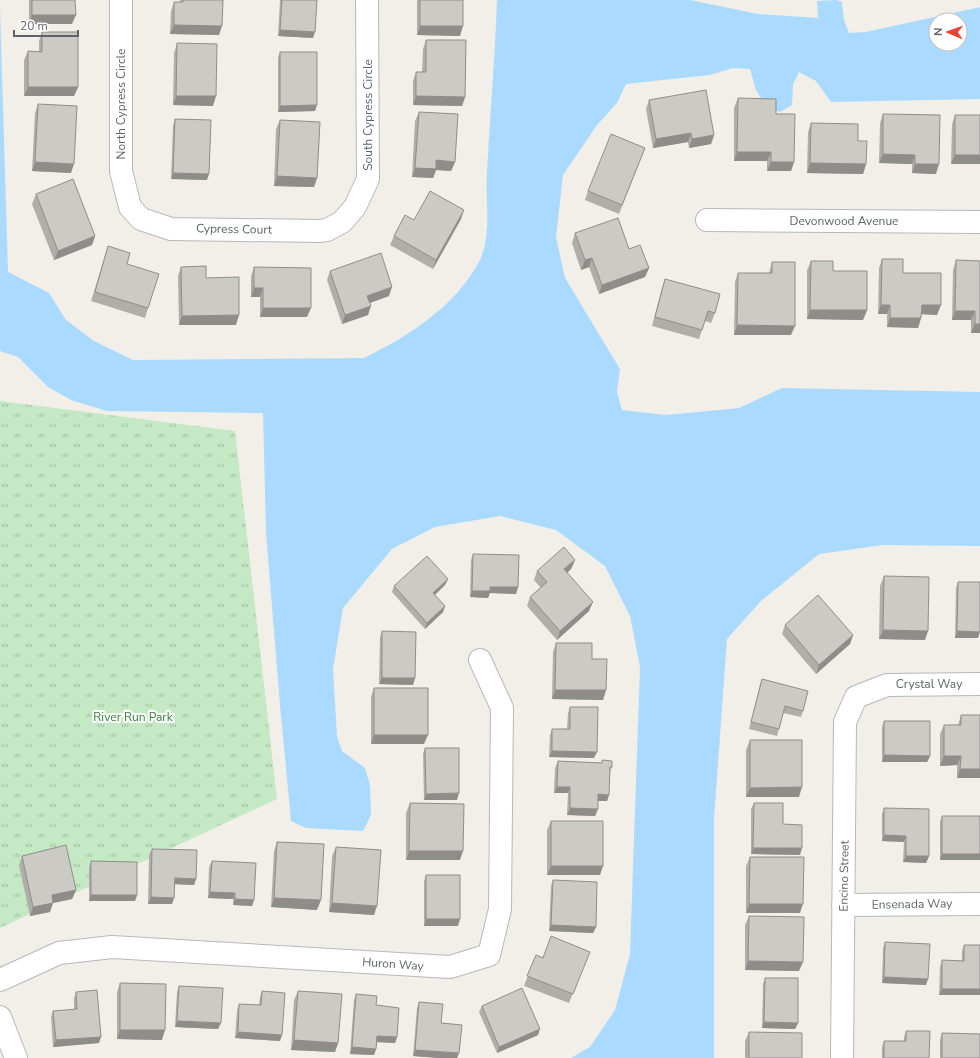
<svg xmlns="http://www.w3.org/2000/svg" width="980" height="1058" viewBox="0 0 980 1058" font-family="'Nunito Sans',sans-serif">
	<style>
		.park { fill: url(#park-tufts) }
		.water { fill: #aadaff; fill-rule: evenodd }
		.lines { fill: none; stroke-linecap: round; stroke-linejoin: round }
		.minor-casing { stroke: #b5b8bc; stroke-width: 24 }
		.minor { stroke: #fff; stroke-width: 22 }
		.wall { fill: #afaea9 }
		.shaded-wall { fill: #8f8d8a }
		.building { fill: #cccac5; stroke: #8f8d8a }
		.labels { text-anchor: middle; stroke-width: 4; stroke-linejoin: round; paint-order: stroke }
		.street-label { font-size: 12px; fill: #5f6368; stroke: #fff }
		.park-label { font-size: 12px; fill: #348238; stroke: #fff }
	</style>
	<defs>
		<pattern id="park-tufts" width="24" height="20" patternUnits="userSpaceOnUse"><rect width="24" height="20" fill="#c5e8c5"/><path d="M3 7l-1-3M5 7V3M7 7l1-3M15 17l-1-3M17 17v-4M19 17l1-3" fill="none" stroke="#a3c0a4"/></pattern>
	</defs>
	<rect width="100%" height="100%" fill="#f1efe8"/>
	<path class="park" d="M0,401L235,431L277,799L0,928Z"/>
	<path class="water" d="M497,0H690L758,14L818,18L817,1L836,0L842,2L844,20L849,33L866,32L980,7V99L831,102L816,81L799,72L793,84L792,105L780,112L767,108L756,90L750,69L733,68L710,75L626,84L617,103L597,125L563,175L556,237L565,278L620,369L617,392L622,410L666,415L739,408L782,388L980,392V546L883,545L819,554L761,601L727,639L714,819V1058H571L590,1047L615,1010L630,954L640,667L630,616L605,566L556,530L500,516L435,527L392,549L343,608L333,669L337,736L342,751L365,768L370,785L371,815L363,831L306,828L291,821L280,705L266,533L263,413L107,411L71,400L48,387L18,357L0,351V7L8,272L49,293L66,320L94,341L133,360L364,358C409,336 456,306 480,260C492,234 485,200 487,173C490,115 495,58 497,0ZM936,20H960V44H936Z"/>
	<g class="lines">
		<defs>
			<path id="minor" d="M121,0V171L130,207L141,219L171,229L319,231L327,230L342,222L355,207L368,179L367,0
				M707,220L980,222
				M843,905L980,904
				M0,980L59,953L112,947L450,967L489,955L500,909L502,708L480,660
				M0,1017L16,1058
				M842,1058L845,722L856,697L887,685L980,684"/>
		</defs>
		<use href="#minor" class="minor-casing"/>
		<use href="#minor" class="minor"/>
	</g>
	<path class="wall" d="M29,0H75L72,24H29Z
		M180,0H223L219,35L170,34L171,11L174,2H180Z
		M280,0H317L313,38L278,36Z
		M417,0H463L460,36L417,35Z
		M42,32L78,87L74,96H24V60L28,51H39V41Z
		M426,40L465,97L462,106L413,105V81L416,72H422L423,49Z
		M177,43L213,106L173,105L174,53Z
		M280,52L315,111L278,112V58Z
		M738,98L776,114L794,162L791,171H767V161H734V108Z
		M649,100L714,135L711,144L689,148L688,142L653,148L646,109Z
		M38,104L71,173L32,171L35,113Z
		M419,112L455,162L451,171L436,170L433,178L412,177L415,121Z
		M883,114L936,174L912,173V164L879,163L880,123Z
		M955,115H980V164H951L952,124Z
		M175,119L207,180L171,179L173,125Z
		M280,120L317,178L314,187L274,186L276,129Z
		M811,123L866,164L863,174L807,173L808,132Z
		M645,148L619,214L585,200L588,191Z
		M36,194L95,236L92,245L54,260L32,204Z
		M461,219L433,269L390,245L394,236L414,220Z
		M575,233L629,249L649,268L645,277L599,294L589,267L581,270L572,243Z
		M108,246L127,264L148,308L145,318L91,301Z
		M882,259L903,273L937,315L922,314L921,318L918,328L887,327V314H878L879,268Z
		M956,260L980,261V333H971V320H952L953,270Z
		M811,261L833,271L867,310L863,320L807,319V270Z
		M772,262L791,335H734L735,282L738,273H769Z
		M181,267L206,278L236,325H179L178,276Z
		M254,267L307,317H260V297H251V276Z
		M330,271L389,296L370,303L368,315L342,324L327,280Z
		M665,279L715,313L711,323L705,321L699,339L652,326L662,288Z
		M473,554L518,587L516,594L490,593L488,598L470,597L471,560Z
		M575,560L571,569L567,573L589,611L557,640L527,606L530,597L541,588L534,580L537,571Z
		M884,576L925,640L879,639L880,586Z
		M448,579L445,585L435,595L445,606L443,612L425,629L392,592L394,586Z
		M958,582L978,638H955L956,588Z
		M785,625L853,635L850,644L816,674L782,634Z
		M382,631L415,678L413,685L379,684L380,637Z
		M556,643L592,659L606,690L603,700L552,699L553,652Z
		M762,679L803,711L801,717L783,713L777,736L749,729L760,685Z
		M374,688L424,744H371V697Z
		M570,707L594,758L549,757L550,735L552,729H567L568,713Z
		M961,715H980V778H957V765L940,766V734L944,725H958Z
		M884,721L930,756L927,762H882V727Z
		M750,740L799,797H746V750Z
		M425,748L457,800H424L423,754Z
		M602,760L612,767L609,773V795L607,801H598V809L595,816L567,815L568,793H554L555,768L558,761L602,763Z
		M410,803L460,860H406V813Z
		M754,803L783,824L800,855L751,854V809Z
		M884,808L929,856L926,863L903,862L904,842L882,841V814Z
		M942,816H980V860H940V822Z
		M551,821L600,875H547V830Z
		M277,842L317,910L271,907L274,851Z
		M336,847L374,915L329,912L332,856Z
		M152,849L196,879L194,885L175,884L174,898L172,904H148L149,855Z
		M22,856L76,890L72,899L53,903L50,912L30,916L19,865Z
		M750,857L800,913H746V866Z
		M91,861L137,895L135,901H89V867Z
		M212,861L254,900L252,906L233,905V899L208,898L209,867Z
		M426,875L458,926H424V881Z
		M553,880L596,927L593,933L549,931L551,886Z
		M749,916L799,971L745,970V925Z
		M885,942L926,985L882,983L883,948Z
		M964,945H980V995H939L940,967L942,960L962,961V951Z
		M536,955L543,958L586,961L569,1003L524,986Z
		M765,978L798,1023L795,1029L762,1028L763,984Z
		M120,983L162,1040L117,1039V992Z
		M179,986L218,1029L175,1027L177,992Z
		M262,991L280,1041L235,1038L237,1010L239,1004L259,1005L260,997Z
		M298,991L338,1043L335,1052L291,1050L294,1000Z
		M76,992L99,1043L53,1047L51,1017L53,1011L74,1010V998Z
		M356,994L376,1005L397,1037L395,1043L377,1042L376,1049L374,1055L350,1054L354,1000Z
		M419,1002L441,1023L459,1053L457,1058H439L413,1056L417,1008Z
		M482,1006L538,1035L497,1053L479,1012Z
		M906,1031L929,1058H882V1047L884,1041H904V1037Z
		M749,1032L802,1058H745V1041Z
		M942,1033L980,1058H940V1040Z"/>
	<path class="shaded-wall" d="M32,15H76L72,24H29Z
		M174,25L222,26L219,35L170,34Z
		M420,26H463L460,36L417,35Z
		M280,30L315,32L313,38L278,36Z
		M28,87H78L74,96H24Z
		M176,96H216L213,106L173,105Z
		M416,96L465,97L462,106L413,105Z
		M317,105L315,111L278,112L280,106Z
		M691,133L688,142L653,148L656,139Z
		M714,135L711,144L689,148L692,139Z
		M737,152H771L767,161H734Z
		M883,154L915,155L912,164L879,163Z
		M955,155H980V164H951Z
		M436,160L455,162L451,171L436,170L433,178L412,177L415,168Z
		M35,162L74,164L71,173L32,171Z
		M771,162H794L791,171H767Z
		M810,163L866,164L863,174L807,173Z
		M915,164H939L936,174L912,173Z
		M173,173L209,174L207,180L171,179Z
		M277,176L317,178L314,187L274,186Z
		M464,210L461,219L433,269L436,260Z
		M95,236L92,245L54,260L58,251Z
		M592,258L589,267L581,270L585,260Z
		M649,268L645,277L599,294L602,285Z
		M392,287L389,296L364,305L367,296Z
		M254,288H263L260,297H251Z
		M881,305H890L887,314H878Z
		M922,305H941L937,315L919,314Z
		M371,306L368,315L342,324L345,315Z
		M263,308H311L307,317H260Z
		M810,310H867L863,320L807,319Z
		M955,311H975L971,320H952Z
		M239,315L236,325H179L182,316Z
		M890,318H921L918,328L887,327Z
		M975,324H980V333H971Z
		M737,325L795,326L791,335H734Z
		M575,560L571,569L561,579L564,569Z
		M448,579L445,585L430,599L433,593Z
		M490,587H518L516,594L490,593L488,598L470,597L472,591Z
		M593,602L589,611L557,640L560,631Z
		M445,606L443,612L425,629L427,623Z
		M883,630L928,631L925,640L879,639Z
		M957,631L980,632L978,638H955Z
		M853,635L850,644L816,674L819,665Z
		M382,678H415L413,685L379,684Z
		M555,690H606L603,700L552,699Z
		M374,735H428L424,744H371Z
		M552,751L597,752L594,758L549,757Z
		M884,755L930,756L927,762H882Z
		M944,756H961L957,765L940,766Z
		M960,769H980V778H957Z
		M557,787H570L568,793H554Z
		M802,787L799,797H746L750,788Z
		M459,793L457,800H424L426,794Z
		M598,794L609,795L607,801H595Z
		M570,808L598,809L595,816L567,815Z
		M884,835L906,836L904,842L882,841Z
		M753,848H802L800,855L751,854Z
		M409,851H463L460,860H406Z
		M942,854H980V860H940Z
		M906,856H929L926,863L903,862Z
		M551,866H603L600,875H547Z
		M175,878L196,879L194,885L172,884Z
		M76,890L72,899L53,903L50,912L30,916L33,907L52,895Z
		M210,892L235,893L233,899L208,898Z
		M91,895H137L135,901H89Z
		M151,897L174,898L172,904H148Z
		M274,898L321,900L317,910L271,907Z
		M235,899L254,900L252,906L233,905Z
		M332,903L377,906L374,915L329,912Z
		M749,904H803L800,913H746Z
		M426,919H460L458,926H424Z
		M551,925L596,927L593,933L549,931Z
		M748,961L803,962L799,971L745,970Z
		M884,977L928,979L926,985L882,983Z
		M942,989H980V995H939Z
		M177,1021L221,1023L218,1029L175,1027Z
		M764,1022L798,1023L795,1029L762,1028Z
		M540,1029L538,1035L497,1053L499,1047Z
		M120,1030H165L162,1040L117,1039Z
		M238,1032L282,1035L280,1041L235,1038Z
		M377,1036L397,1037L395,1043L375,1042Z
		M101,1037L99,1043L53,1047L56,1040Z
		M294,1040L338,1043L335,1052L291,1050Z
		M352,1047L376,1049L374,1055L350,1054Z
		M415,1050L459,1053L457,1058H439L413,1056Z"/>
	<path class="building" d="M32,0H75L76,15H32Z
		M183,0H223L222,26L174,25V2H183Z
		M282,0H317L315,32L280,30Z
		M420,0H463V26H420Z
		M42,32H78V87H28V51L42,52Z
		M426,40H466L465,97L416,96V72H426Z
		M177,43L217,44L216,96H176Z
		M280,52H317V105L280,106Z
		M706,90L714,135L692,139L691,133L656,139L649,100Z
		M738,98L776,99V114H795L794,162H771V152H737Z
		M38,104L77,106L74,164L35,162Z
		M419,112L458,114L455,162L436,160V169L415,168Z
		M883,114L940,115L939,164H915V155L883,154Z
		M955,115H980V155H955Z
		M175,119L211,120L209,174L173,173Z
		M280,120L320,122L317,178L277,176Z
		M811,123L858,124V141H867L866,164L810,163Z
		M611,134L645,148L622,205L588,191Z
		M73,179L95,236L58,251L36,194Z
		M430,191L464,210L436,260L394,236L405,215L414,220Z
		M618,218L629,249L640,245L649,268L602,285L592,258L585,260L575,233Z
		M108,246L130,253L127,264L159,274L148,308L95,292Z
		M381,253L392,287L367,296L371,306L345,315L330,271Z
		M882,259H903V273H941V305H922L921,318H890V305H881Z
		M956,260L980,261V324H975V311H955Z
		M811,261H833V271H867V310H810Z
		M772,262H795V326L737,325L738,273H772Z
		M206,266V278L239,277V315L182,316L181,267Z
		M254,267L311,268V308H263V288H254Z
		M665,279L720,294L715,313L708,311L702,330L655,317Z
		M564,547L575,560L564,569L593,602L560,631L530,597L547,582L537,571Z
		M473,554L519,555L518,587H490V591H472Z
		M427,556L448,579L433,593L445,606L427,623L394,586Z
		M884,576L929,577L928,631L883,630Z
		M958,582H980V632L957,631Z
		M818,595L853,635L819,665L785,625Z
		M382,631L416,632L415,678H382Z
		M556,643H592V659H607L606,690H555Z
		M762,679L808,691L803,711L785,706L779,729L751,722Z
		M374,688H428V735H374Z
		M570,707H598L597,752L552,751V729H570Z
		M961,715H980V769H960L961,756H944V725H961Z
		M884,721H930V756L884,755Z
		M750,740H802V787L750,788Z
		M425,748H459V793L426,794Z
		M602,760L612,761V767H610L609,795L598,794V809L570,808V787H557L558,761L602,763Z
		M410,803L464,804L463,851H409Z
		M754,803H783V824L802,825V848H753Z
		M884,808L929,809V856H906V836L884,835Z
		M942,816H980V854H942Z
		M551,821H603V866H551Z
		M277,842L324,844L321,900L274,898Z
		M66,845L76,890L52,895L53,903L33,907L22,856Z
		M336,847L381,850L377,906L332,903Z
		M152,849L197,850L196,879L175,878L174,898L151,897Z
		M750,857H804L803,904H749Z
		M91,861L137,862V895H91Z
		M212,861L256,863L254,900L235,899V893L210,892Z
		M426,875H460V919H426Z
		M553,880L597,882L596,927L551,925Z
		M749,916L804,917L803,962L748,961Z
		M551,936L590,952L573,994L527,976L536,955L543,958Z
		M885,942L930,944L928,979L884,977Z
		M964,945H980V989H942V960L964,961Z
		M765,978H798V1023L764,1022Z
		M120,983L166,984L165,1030H120Z
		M179,986L223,988L221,1023L177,1021Z
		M522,988L540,1029L499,1047L482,1006Z
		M97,990L101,1037L56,1040L53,1011L77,1009L76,992Z
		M262,991L285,993L282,1035L238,1032L239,1004L261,1005Z
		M298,991L342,994L338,1043L294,1040Z
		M356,994L377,996L376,1005L399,1008L397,1037L377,1036L376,1049L352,1047Z
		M419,1002L443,1004L441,1023L462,1025L459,1053L415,1050Z
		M906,1031H930L929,1058H884V1041H906Z
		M749,1032L802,1033V1058H749Z
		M942,1033L980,1034V1058H942Z"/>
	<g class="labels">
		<g class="street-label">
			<text transform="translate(121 104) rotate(-90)" y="4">North Cypress Circle</text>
			<text transform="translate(368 115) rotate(-90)" y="4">South Cypress Circle</text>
			<text x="844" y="225">Devonwood Avenue</text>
			<text transform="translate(234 229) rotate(1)" y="4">Cypress Court</text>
			<text x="929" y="688">Crystal Way</text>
			<text transform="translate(844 876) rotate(-89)" y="4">Encino Street</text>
			<text transform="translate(912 904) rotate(-1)" y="4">Ensenada Way</text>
			<text transform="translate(393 964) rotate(4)" y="4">Huron Way</text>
		</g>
		<g class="park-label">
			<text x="133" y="721">River Run Park</text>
		</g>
	</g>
	<g transform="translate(948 32) rotate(272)"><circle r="19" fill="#ffffff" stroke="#bfc1c3"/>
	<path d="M0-3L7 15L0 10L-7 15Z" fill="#ea4335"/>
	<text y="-6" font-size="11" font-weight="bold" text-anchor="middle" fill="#5f6368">N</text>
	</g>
	<path d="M14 30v6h64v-6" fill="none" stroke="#5f6368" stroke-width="2"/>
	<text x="20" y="30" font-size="12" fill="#5f6368" stroke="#ffffff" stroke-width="3" paint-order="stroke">20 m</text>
</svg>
